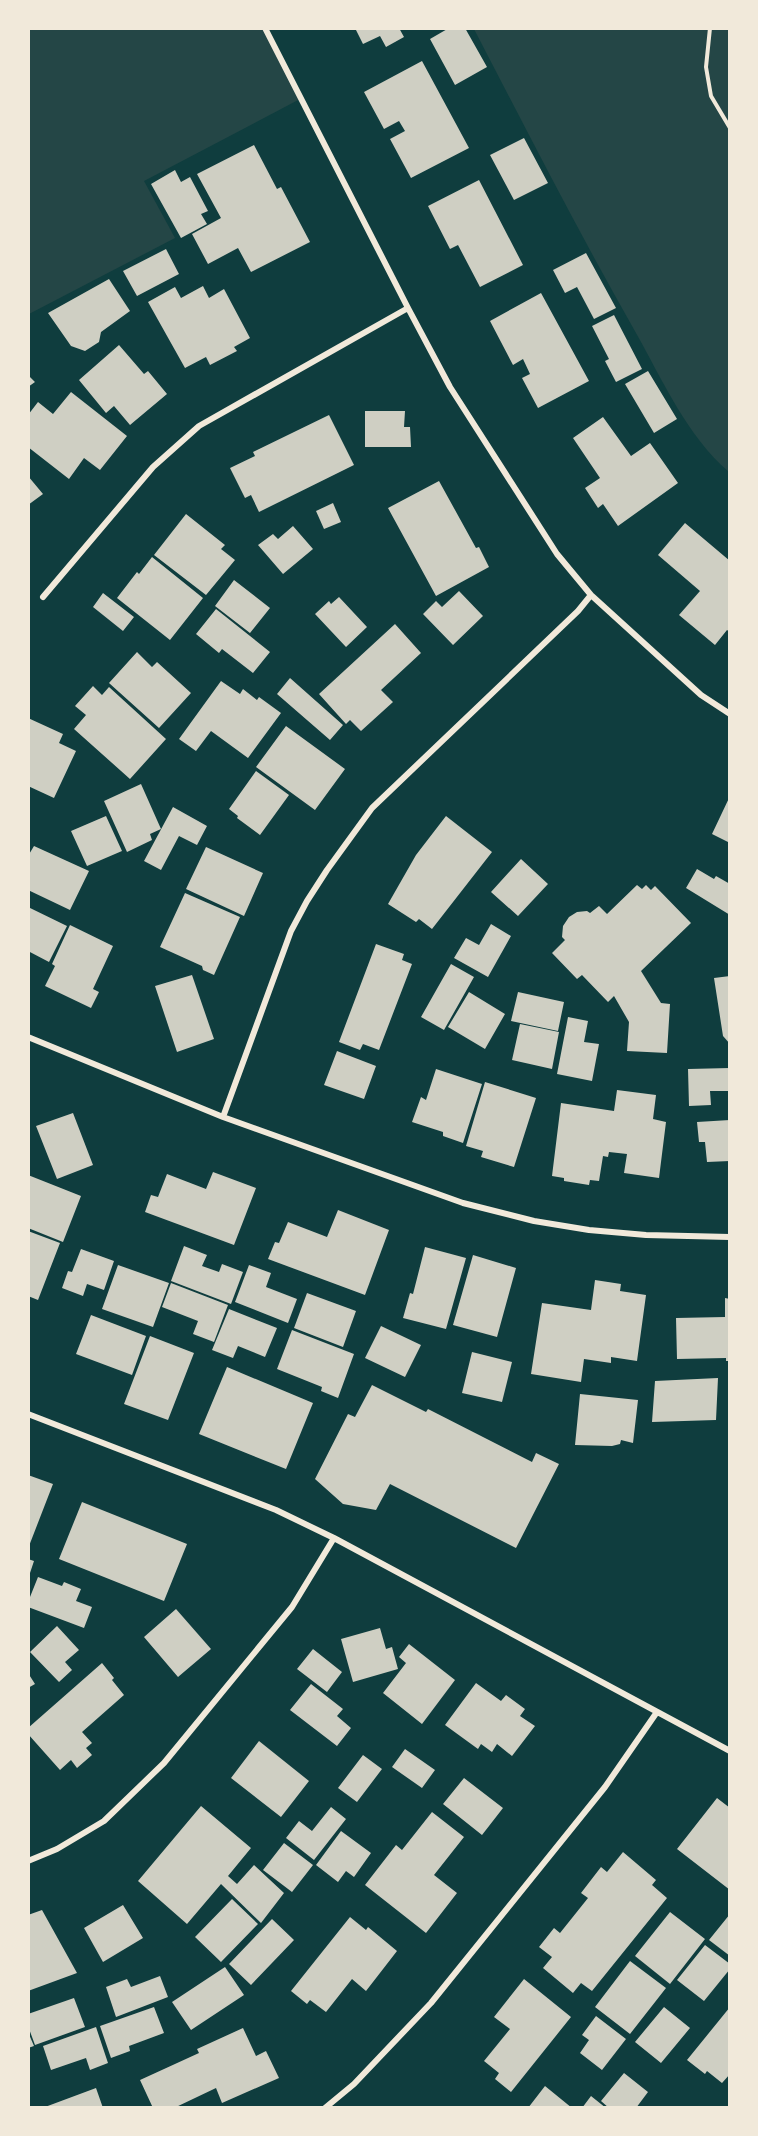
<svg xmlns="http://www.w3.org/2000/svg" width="758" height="2136" viewBox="0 0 758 2136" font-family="'IBM Plex Sans',sans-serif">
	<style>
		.green { fill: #244646 }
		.building { fill: #cfcfc3 }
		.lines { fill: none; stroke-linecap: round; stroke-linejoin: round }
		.path { stroke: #f1e9da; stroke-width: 4 }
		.minor { stroke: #f1e9da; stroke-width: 6 }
	</style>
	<rect width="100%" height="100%" fill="#0f3d3e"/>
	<path class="green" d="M29,29H263L300,99L144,181L175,238L29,314Z
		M474,29H729V472C687,436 663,381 636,333C579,233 527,131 474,29Z"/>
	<path class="building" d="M355,28H399L404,37L386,47L380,36L363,44Z
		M449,28H465L487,67L455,85L430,39Z
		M422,61L469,148L411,178L390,139L405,131L399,121L384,129L364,92Z
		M524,138L548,183L514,200L490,155Z
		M254,145L277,189L281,187L310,242L251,272L238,248L208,264L192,234L221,218L197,174Z
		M175,170L181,182L190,177L208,211L201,214L207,224L181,238L151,184Z
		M479,180L523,265L480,287L458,245L450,249L428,206Z
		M166,249L179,274L137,296L123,271Z
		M586,253L616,308L594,319L577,287L565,293L553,270Z
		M109,279L130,311L101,332L99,342L85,351L71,346L48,313Z
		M203,286L209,298L224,289L250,338L234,347L237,351L210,365L206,357L185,368L148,302L175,287L181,298Z
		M541,293L589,381L538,408L522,378L530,374L523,359L513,365L490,321Z
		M614,315L642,369L616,382L605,361L609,359L592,326Z
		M119,345L144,374L148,371L167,394L130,425L114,406L106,413L79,380Z
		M648,371L677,419L654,433L625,384Z
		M28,375L35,382L28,387Z
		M71,392L127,436L100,470L84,458L69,479L28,447V415L38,402L53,414Z
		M365,411H405L404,427H410L411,447H365Z
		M329,415L354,465L259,512L251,495L245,498L230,468L255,456L253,452Z
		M603,417L631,456L650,443L678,483L618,526L603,504L598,508L585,488L600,478L573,438Z
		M28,476L43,494L28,505Z
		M439,481L476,548L479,547L489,567L436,596L388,508Z
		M333,503L341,522L324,529L316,511Z
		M186,514L225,545L221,549L235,560L206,595L154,555Z
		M685,523L730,561V632L727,630L715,645L679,615L700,591L658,555Z
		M293,526L313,549L283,574L258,545L273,534L278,539Z
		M152,557L203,598L170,640L117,598L137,572L139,574Z
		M234,580L270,608L250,633L215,606Z
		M459,591L483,616L453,645L423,614L436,601L442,607Z
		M103,593L134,617L123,631L93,607Z
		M339,597L367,627L346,647L315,614L329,601L331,604Z
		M216,609L270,652L253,673L222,649L219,653L196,634Z
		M395,624L421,653L381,690L393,702L361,731L350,720L346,724L319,694Z
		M137,652L152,667L157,662L191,693L159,728L109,683Z
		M290,678L343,725L330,740L277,694Z
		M221,681L240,694L243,689L257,700L259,697L281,713L248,758L211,731L196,751L179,739Z
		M93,686L102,695L109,687L166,739L130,779L74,729L86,715L75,706Z
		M28,718L63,734L59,743L76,751L54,798L28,786Z
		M286,726L345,769L315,810L256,767Z
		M256,771L289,795L260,835L237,818L238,816L229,809Z
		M141,784L161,829L150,834L152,840L127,852L104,801Z
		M730,796V843L712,834Z
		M173,807L207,826L197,845L179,836L161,870L144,861Z
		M106,816L122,851L87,866L71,831Z
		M446,816L492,852L432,929L419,919L416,922L388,904L416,855Z
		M34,846L89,871L70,910L28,890V856Z
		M206,847L263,873L244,916L186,889Z
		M521,859L548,884L518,916L491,892Z
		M697,869L714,879L716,876L730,884V915L686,888Z
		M637,885L642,889L646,885L651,890L655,886L691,923L641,971L661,1003L670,1004L667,1053L627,1051L629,1022L614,996L608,1002L582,975L577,979L552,953L565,940L562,937L563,926L569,917L577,912L587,911L590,913L599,906L607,914Z
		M185,893L240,917L214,975L203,970L202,966L160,947Z
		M28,907L67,926L49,962L28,951Z
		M491,924L511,936L488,977L454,958L466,938L479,945Z
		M70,925L113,946L93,989L99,992L91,1008L45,986L55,966L52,964Z
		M376,944L404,954L402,960L412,964L379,1050L363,1044L360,1050L339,1042Z
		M451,964L474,977L444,1030L421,1017Z
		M192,975L214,1039L177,1052L155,986Z
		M730,976V1044L723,1036L714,978Z
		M469,992L505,1014L485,1049L448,1027Z
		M518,992L564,1002L558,1031L511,1021Z
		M568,1017L588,1021L584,1042L599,1044L592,1081L557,1074Z
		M520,1024L559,1032L552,1069L512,1060Z
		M337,1051L376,1066L364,1099L324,1085Z
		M730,1068V1091H710L711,1105L689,1106L688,1069Z
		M436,1069L482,1084L463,1143L443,1136V1132L412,1122L421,1097L426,1100Z
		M485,1082L536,1098L514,1167L481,1157L483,1151L466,1146Z
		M617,1090L656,1095L653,1119L666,1122L659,1178L624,1173L627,1154L609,1152L608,1157L603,1156L599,1181L590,1180L589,1185L564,1181V1178L552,1176L561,1103L614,1111Z
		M73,1113L93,1165L57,1179L36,1126Z
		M730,1120V1161L707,1162L705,1142H699L697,1122Z
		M213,1172L256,1188L234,1245L145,1212L151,1195L158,1197L167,1174L206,1189Z
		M28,1175L81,1196L63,1242L28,1228Z
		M338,1210L389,1230L365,1295L268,1259L275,1242L279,1243L288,1222L327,1237Z
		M28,1231L60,1243L38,1300L28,1296Z
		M184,1246L207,1255L202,1266L219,1272L222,1264L243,1272L231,1304L171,1281Z
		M425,1247L466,1258L446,1329L403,1318L410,1293L413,1294Z
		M81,1249L114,1261L104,1290L87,1284L83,1296L62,1288L68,1271L72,1272Z
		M473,1255L516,1268L497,1337L453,1325Z
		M118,1265L169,1283L153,1327L102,1309Z
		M249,1265L271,1273L266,1287L297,1299L288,1323L235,1302Z
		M595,1280L621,1284L620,1291L646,1295L637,1361L611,1357V1363L584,1359L581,1382L531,1374L542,1303L591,1310Z
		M171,1283L228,1305L214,1342L193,1334L198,1321L162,1307Z
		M307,1293L356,1311L343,1347L294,1328Z
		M725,1298L730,1299V1361H726V1358L677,1359L676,1318L725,1317Z
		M229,1309L277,1328L265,1357L238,1346L233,1358L212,1350Z
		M91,1315L146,1336L132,1375L76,1354Z
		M381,1326L421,1345L405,1377L365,1358Z
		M292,1330L354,1354L338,1398L321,1391L322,1387L277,1369Z
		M150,1336L194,1353L168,1420L124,1404Z
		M472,1352L512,1362L502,1402L462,1393Z
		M227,1367L313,1403L286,1469L199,1434Z
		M718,1378L716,1420L652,1422L655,1381Z
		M372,1385L426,1412L428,1409L532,1462L536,1453L559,1464L516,1548L390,1484L376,1510L343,1504L315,1479L348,1414L355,1417Z
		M580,1394L638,1400L633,1443L621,1440L620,1444L612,1446L575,1445Z
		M28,1475L53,1484L29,1546H28Z
		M82,1502L187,1544L164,1601L59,1559Z
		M28,1559L34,1561L29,1576H28Z
		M38,1577L62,1586L64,1582L81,1589L76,1601L92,1607L84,1628L28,1607V1602Z
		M176,1609L211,1649L178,1677L144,1637Z
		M57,1626L79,1650L65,1662L72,1670L59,1682L30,1652Z
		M380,1628L386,1649L392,1647L398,1669L353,1682L341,1639Z
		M409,1644L455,1680L422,1724L383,1693L406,1663L399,1657Z
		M313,1649L342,1672L327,1692L297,1669Z
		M102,1663L114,1678L112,1680L124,1695L82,1732L92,1743L86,1748L92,1755L77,1768L71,1760L60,1770L28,1734V1728Z
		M28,1673L35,1684L28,1688Z
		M476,1683L501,1701L506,1695L525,1709L520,1716L535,1726L512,1756L497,1744L492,1752L481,1744L478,1749L445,1725Z
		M311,1684L343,1709L337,1716L351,1728L337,1746L290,1710Z
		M259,1741L309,1781L281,1817L231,1778Z
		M405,1749L435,1770L422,1788L392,1767Z
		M363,1755L382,1769L357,1802L338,1788Z
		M464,1778L503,1808L482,1835L443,1804Z
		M717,1798L730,1808V1890L677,1849Z
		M201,1806L251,1848L228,1876L237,1884L254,1865L284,1893L261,1923L221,1884L187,1924L138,1881Z
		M331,1807L346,1819L314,1860L286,1838L299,1821L312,1831Z
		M432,1812L464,1837L434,1875L457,1893L426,1933L365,1885L396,1845L402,1850Z
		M341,1831L371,1853L354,1877L346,1871L338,1882L316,1865Z
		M284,1843L313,1865L292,1892L263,1870Z
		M623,1852L656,1880L652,1885L667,1898L592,1991L581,1983L573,1993L543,1968L552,1957L539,1947L554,1928L560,1933L588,1898L581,1893L601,1867L607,1872Z
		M232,1899L258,1924L221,1962L195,1937Z
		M123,1905L143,1938L103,1962L84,1928Z
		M42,1910L77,1973L28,1991V1915Z
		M670,1912L705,1939L670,1984L635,1956Z
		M730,1914V1956L709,1940Z
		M350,1917L366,1930L368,1927L397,1951L366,1991L352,1979L326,2012L310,2000L307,2004L291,1991Z
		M272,1919L294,1940L251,1985L229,1964Z
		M705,1945L730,1964V1969L704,2001L677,1980Z
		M630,1961L666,1988L630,2034L595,2007Z
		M225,1967L244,1995L191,2030L172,2002Z
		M160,1976L168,1997L116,2017L106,1987L127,1979L131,1987Z
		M524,1979L571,2017L511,2092L495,2079L499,2073L484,2061L510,2029L494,2017Z
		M74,1998L85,2027L35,2045L28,2026V2014Z
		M154,2007L164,2033L129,2046L130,2051L111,2058L100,2026Z
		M664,2007L690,2028L661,2063L635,2042Z
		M730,2007V2074L722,2083L707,2071L705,2074L687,2060Z
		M596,2016L626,2039L602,2070L580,2053L589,2040L582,2035Z
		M96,2027L108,2063L90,2070L86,2058L51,2070L43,2046Z
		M243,2028L256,2056L266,2051L279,2078L222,2103L216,2088L174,2108H153L140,2080L199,2053L197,2049Z
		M28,2032L34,2046L28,2048Z
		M624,2073L648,2092L636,2108H609L601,2101Z
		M545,2086L572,2108H528Z
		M96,2088L103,2108H45V2107Z
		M591,2096L606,2108H582Z"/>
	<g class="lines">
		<path class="path" d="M710,28L706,67L711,96L730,128"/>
		<path class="minor" d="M265,28L408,308L450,387L557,554L591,595L701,695L730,714
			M43,597L153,467L199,426L408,308
			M28,1037L223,1117L463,1203L534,1221L589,1230L646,1235L730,1237
			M223,1117L291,931L307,901L327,870L372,808L578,611L591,595
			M28,1414L276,1510L334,1538L730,1751
			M28,1861L57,1849L104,1821L164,1763L292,1607L334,1538
			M325,2108L354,2084L431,2003L605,1787L657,1712"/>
	</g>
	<rect width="758" height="2136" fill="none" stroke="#f1e9da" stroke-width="60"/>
</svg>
